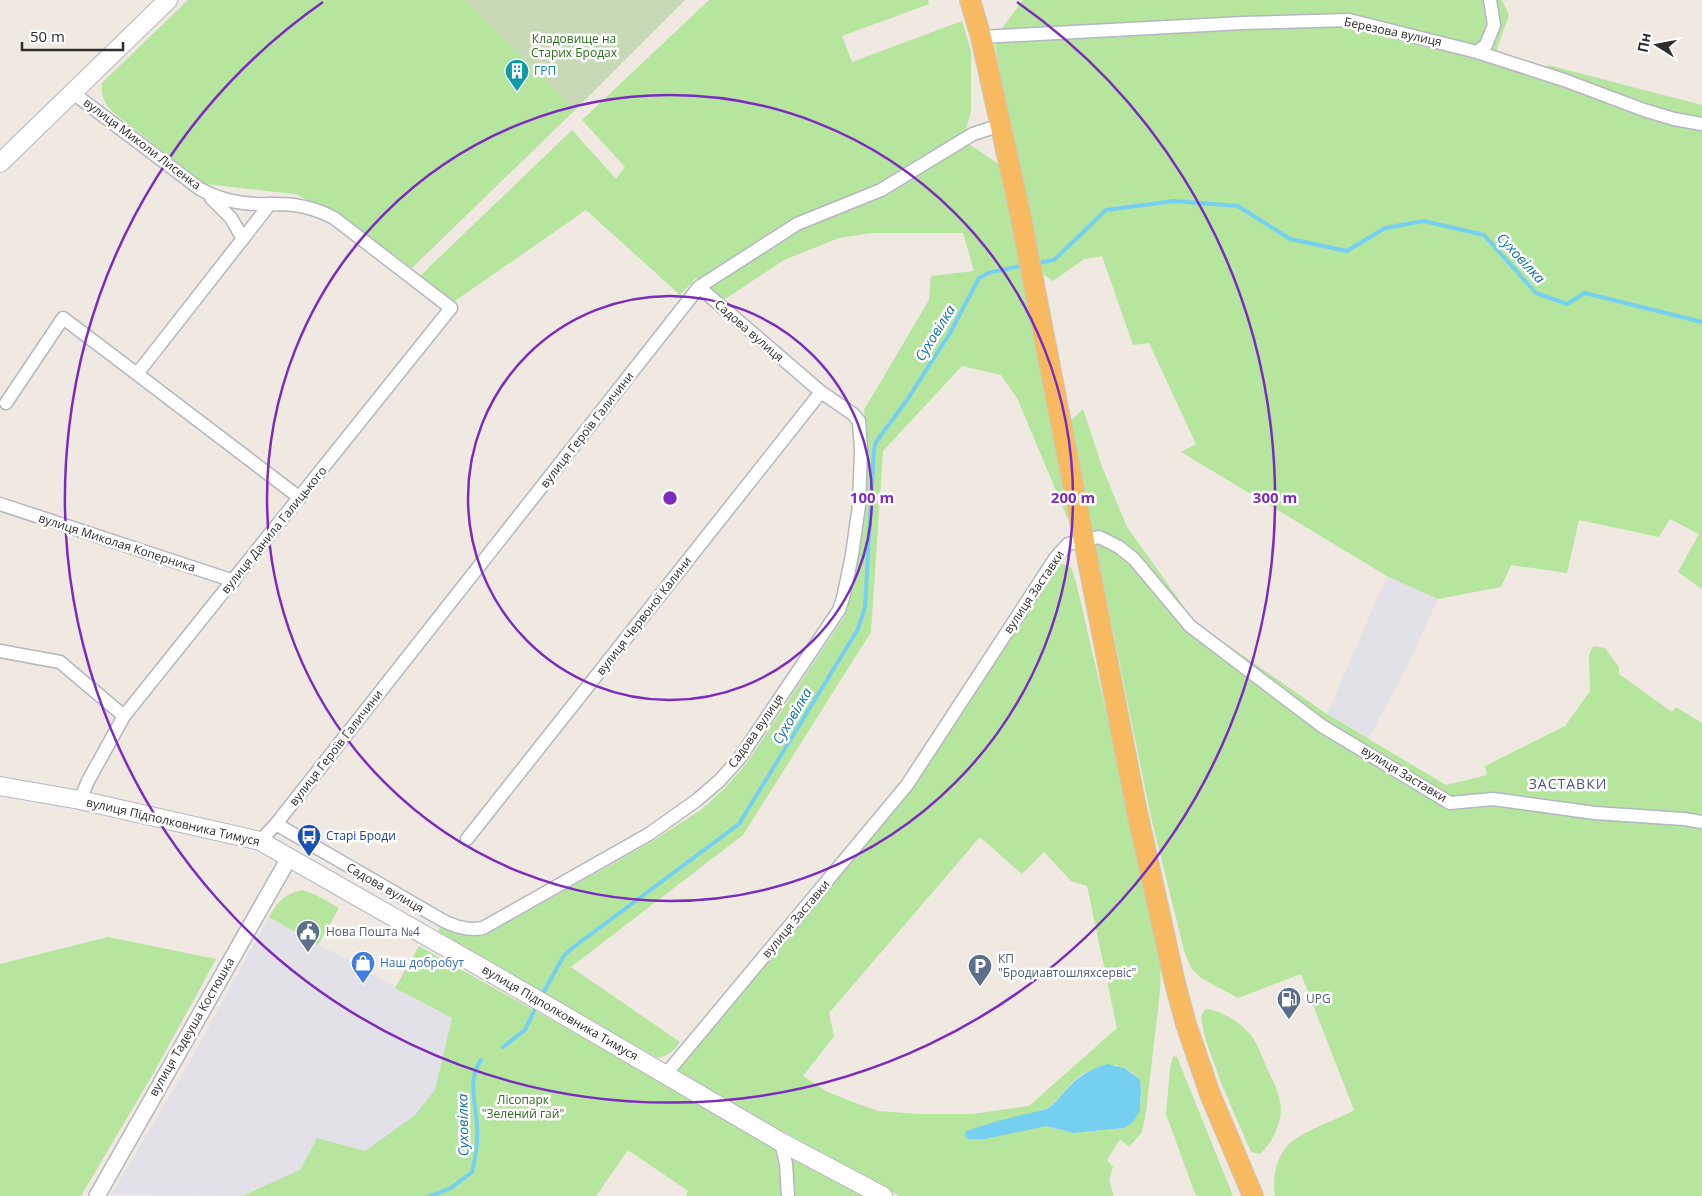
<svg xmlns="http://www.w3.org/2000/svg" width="1702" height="1196" viewBox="0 0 1702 1196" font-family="'Open Sans',sans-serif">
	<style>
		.industrial { fill: #e3e1e8 }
		.green { fill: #b6e59e; fill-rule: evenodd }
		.cemetery { fill: #c8d9b8 }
		.water { fill: #75cff0 }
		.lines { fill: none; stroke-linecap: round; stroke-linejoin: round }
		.stream { stroke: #75cff0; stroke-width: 4 }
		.minor-casing { stroke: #b4b7c1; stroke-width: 15 }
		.tertiary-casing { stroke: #b4b7c1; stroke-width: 18 }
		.secondary-casing { stroke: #b4b7c1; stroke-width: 20 }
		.trunk-casing { stroke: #c9c9c9; stroke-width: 22 }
		.minor { stroke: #fff; stroke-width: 12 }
		.tertiary { stroke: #fff; stroke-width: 15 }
		.secondary { stroke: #fff; stroke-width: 18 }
		.trunk { stroke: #f8ba60; stroke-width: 20 }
		.ring { fill: none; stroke: #7b2cbf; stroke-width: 2.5 }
		.labels { text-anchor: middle; stroke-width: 5; stroke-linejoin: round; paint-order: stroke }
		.street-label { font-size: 12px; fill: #2e2e2e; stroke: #fff }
		.park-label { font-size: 12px; fill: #2c6e1b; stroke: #fff }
		.culture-label { font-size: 12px; fill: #0d838f; stroke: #fff; text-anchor: start }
		.transit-label { font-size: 12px; fill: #164399; stroke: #fff; text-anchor: start }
		.service-label { font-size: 12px; fill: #4e5e75; stroke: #fff; text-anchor: start }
		.shop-label { font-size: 12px; fill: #366cbe; stroke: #fff; text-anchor: start }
		.water-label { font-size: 14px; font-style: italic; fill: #0d6fa3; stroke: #fff }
		.neighbourhood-label { font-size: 14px; letter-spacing: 1px; fill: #4d5680; stroke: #fff }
		.centre { fill: #7b2cbf; stroke: #fff; stroke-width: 2.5 }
		.ring-label { font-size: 15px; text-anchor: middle; font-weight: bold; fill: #7b2cbf; stroke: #fff; stroke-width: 5; stroke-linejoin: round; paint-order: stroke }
	</style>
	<rect width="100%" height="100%" fill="#efe9e1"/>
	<path class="industrial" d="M1387,576L1438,599L1407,666L1368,740L1327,714Z
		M269,917L452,1018L435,1090L414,1116L365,1151L317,1138L300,1170L242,1196L111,1195L185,1070Z"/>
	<path class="green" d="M188,0H465L575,110L412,268L334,213L295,194L205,184L115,114C105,104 101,98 102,83Z
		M709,0H928L929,4L842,36L852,62L962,21L971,51V111L963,140L1000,165L1052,418L1069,522L1018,400L1001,375L962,366L883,451L871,632L743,835L571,967L680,1042C674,1051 668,1056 658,1058L437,934L441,925L462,934L473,936L485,935L653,841L702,809L725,788L746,764L845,616L858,556L862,522L866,469V429L864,410L929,300L931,276L974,271L963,233H872L839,238L784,260L719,303L696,278L680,295L586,210L452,303L420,276L572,130L616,179L625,167L582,120Z
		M1023,0H1502L1509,15L1495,54L1547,70L1548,65L1702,105V589L1678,572L1699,534L1670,519L1659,537L1579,520L1567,573L1511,565L1501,587L1438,599L1387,576L1181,452L1196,444L1149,343L1133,345L1102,256L1084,259L1053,281L1043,274L1005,102L994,39Z
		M1083,409L1102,467L1127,527L1195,622L1327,714L1446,785L1487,775L1485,766L1565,726L1590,691L1589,655L1593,646L1605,648L1619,667V674L1672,712L1676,707L1702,723V1196H1275C1272,1177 1277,1151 1294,1140C1312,1127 1335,1121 1354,1110L1301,974L1238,998L1201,978L1192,969L1185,954L1151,817L1070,421Z
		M1058,562L1071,567L1076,582L1133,827L1161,958L1160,991L1146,1112L1142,1132L1129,1147L1120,1139L1107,1160L1113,1167L1109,1180L1114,1196H899L671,1069L907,785ZM980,837L1022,874L1044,852L1071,881L1087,886L1117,1028L1029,1106L972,1114H919L878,1111L850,1101L826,1091L803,1076L834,1036L829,1013ZM1116,1065L1132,1072L1140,1079C1143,1106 1142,1108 1125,1128L1073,1133L1046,1126H983L1047,1109C1061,1099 1070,1080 1085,1073C1094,1069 1106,1068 1116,1065Z
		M302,890L316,895L339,908L318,945L269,917C278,901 285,894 302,890Z
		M108,937L216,959L153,1074L81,1196H0V964Z
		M419,946L646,1073L775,1149L781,1179L782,1196H686L688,1191L628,1150L596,1196H242L300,1170L317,1138L365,1151L414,1116L435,1090L452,1018L395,988Z
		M1209,1009C1222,1012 1238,1021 1248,1032C1257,1041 1261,1054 1266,1066C1271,1077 1278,1089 1280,1102C1284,1119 1273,1142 1260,1154L1251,1152L1222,1085L1206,1041L1201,1018L1204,1010Z
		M1173,1056L1177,1057L1233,1196H1197L1194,1191L1166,1114L1170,1069Z
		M790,1154L865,1196H793Z"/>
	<path class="cemetery" d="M465,0H685L575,110Z"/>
	<path class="water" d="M1107,1064L1124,1068L1140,1079L1141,1090L1140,1111L1133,1122L1124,1128L1073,1133L1046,1126L985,1139H968L965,1136L966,1131L994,1122L1047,1109C1056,1103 1060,1096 1067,1089C1078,1076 1091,1069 1107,1064Z"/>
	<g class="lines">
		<path class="stream" d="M1037,263L1054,260L1106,210L1174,201L1238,206L1290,239L1347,251L1385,228L1424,221L1484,235L1536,293L1567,304L1585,293L1702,322
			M541,997L563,957L571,949L739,824L858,629L865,607L874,450L876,442L907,400L950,333L979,278L988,273L1025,265
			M503,1047L525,1030L537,1005
			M430,1196L451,1188L472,1172C476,1156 478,1141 477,1125C476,1103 467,1080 481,1060"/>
		<defs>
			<path id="minor" d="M981,37L1243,23L1349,20L1477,52L1564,80L1644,110L1674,119L1702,124
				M1477,52L1486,45L1494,25L1490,0
				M73,93L200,189C221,201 246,205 271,204C279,204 286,204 294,205C308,207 321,211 334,218L451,308L124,716L88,781L80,800
				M211,198L231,218L243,239
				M137,374L300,498
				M6,403L63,318L137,374L270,204
				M0,504L234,581
				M0,651L60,662L124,716
				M276,824L442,920C455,927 468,931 483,928L649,834L697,800L719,781L739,759L839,610L843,598L852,555L859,505L861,450L859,421L853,414L821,392L699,287
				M467,839L821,392
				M260,841L276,824L699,287L797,224L881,190L973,134L1001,125
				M666,1074L907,785L1056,557L1068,544L1099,537L1119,547L1134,559L1190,626L1322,726L1450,803L1493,799L1595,813L1684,819L1702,822
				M781,1142L786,1164L788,1196"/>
			<path id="tertiary" d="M97,1196L289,858"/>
			<path id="secondary" d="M0,163L168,0
				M0,786L80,800L260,841L531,996L781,1142L883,1196"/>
			<path id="trunk" d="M970,0L981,37L1020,213L1136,807L1175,983L1186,1024L1210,1094L1253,1196"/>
		</defs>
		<use href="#minor" class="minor-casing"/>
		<use href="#tertiary" class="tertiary-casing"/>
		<use href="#secondary" class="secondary-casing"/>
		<use href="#trunk" class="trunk-casing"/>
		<use href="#minor" class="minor"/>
		<use href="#tertiary" class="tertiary"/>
		<use href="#secondary" class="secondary"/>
		<use href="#trunk" class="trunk"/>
	</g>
	<g class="ring">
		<circle cx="670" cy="498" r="202"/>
		<circle cx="670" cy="498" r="403"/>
		<path d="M1017 2A605 605 0 1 1 323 2"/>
	</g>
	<defs>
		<symbol id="building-pin" viewBox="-11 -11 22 30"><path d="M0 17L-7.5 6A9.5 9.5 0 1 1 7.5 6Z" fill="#0f9aa8" stroke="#fff"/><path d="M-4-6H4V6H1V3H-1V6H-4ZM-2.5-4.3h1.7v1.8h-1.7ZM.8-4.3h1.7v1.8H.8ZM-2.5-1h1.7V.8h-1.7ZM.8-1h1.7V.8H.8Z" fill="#fff"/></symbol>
		<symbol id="bus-pin" viewBox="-11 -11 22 30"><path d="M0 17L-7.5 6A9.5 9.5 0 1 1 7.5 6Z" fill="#1a4fb4" stroke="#fff"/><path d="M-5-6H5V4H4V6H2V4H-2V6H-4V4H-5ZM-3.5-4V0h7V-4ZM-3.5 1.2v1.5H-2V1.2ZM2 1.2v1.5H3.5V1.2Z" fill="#fff"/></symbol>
		<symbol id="civic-pin" viewBox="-11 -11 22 30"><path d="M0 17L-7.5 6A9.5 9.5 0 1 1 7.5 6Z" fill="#5c6f8a" stroke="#fff"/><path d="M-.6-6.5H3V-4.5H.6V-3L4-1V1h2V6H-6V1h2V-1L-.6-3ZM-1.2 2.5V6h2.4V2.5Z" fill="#fff"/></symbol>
		<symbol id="shop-pin" viewBox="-11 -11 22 30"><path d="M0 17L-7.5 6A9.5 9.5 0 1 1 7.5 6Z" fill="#3f7fe0" stroke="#fff"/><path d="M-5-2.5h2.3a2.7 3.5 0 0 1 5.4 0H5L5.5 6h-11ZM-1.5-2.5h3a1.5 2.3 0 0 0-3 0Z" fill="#fff"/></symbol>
		<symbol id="parking-pin" viewBox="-11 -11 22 30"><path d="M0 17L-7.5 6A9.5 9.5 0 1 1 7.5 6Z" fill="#5c6f8a" stroke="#fff"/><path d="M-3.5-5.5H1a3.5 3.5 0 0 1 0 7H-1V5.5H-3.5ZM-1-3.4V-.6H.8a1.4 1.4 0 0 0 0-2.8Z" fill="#fff"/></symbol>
		<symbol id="fuel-pin" viewBox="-11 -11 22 30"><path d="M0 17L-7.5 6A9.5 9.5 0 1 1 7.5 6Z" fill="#5c6f8a" stroke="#fff"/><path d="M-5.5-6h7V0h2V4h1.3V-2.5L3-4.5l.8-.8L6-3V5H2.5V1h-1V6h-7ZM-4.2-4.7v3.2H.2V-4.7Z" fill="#fff"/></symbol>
	</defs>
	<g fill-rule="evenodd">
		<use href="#building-pin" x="503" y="57" width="28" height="38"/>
		<use href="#bus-pin" x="295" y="822" width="28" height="38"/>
		<use href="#civic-pin" x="294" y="918" width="28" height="38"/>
		<use href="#shop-pin" x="349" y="949" width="28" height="38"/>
		<use href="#parking-pin" x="966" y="952" width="28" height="38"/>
		<use href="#fuel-pin" x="1275" y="985" width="28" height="38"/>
	</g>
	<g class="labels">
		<g class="street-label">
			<text transform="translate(1393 32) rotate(12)" y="4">Березова вулиця</text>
			<text transform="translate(142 144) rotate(37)" y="4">вулиця Миколи Лисенка</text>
			<text transform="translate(749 331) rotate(41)" y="4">Садова вулиця</text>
			<text transform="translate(587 430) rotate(-52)" y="4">вулиця Героїв Галичини</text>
			<text transform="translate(274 530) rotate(-51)" y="4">вулиця Данила Галицького</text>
			<text transform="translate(117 543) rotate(18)" y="4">вулиця Миколая Коперника</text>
			<text transform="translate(1034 592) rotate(-56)" y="4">вулиця Заставки</text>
			<text transform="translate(644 616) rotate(-52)" y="4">вулиця Червоної Калини</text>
			<text transform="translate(756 731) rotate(-55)" y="4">Садова вулиця</text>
			<text transform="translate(336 748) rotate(-52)" y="4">вулиця Героїв Галичини</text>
			<text transform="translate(1404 774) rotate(31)" y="4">вулиця Заставки</text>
			<text transform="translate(173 822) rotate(13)" y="4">вулиця Підполковника Тимуся</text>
			<text transform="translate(385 888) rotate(30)" y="4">Садова вулиця</text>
			<text transform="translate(796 919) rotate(-50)" y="4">вулиця Заставки</text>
			<text transform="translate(560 1013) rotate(30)" y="4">вулиця Підполковника Тимуся</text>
			<text transform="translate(192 1027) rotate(-60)" y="4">вулиця Тадеуша Костюшка</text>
		</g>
		<g class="park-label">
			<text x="574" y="43">Кладовище на<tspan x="574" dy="14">Старих Бродах</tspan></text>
			<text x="523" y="1104">Лісопарк<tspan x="523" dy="14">"Зелений гай"</tspan></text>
		</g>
		<g class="culture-label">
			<text x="534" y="75">ГРП</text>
		</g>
		<g class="transit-label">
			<text x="326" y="840">Старі Броди</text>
		</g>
		<g class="service-label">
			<text x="326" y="936">Нова Пошта №4</text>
			<text x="998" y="963">КП<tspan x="998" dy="14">"Бродиавтошляхсервіс"</tspan></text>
			<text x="1306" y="1003">UPG</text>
		</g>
		<g class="shop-label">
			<text x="380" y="967">Наш добробут</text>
		</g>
		<g class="water-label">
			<text transform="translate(1521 258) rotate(47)" y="5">Суховілка</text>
			<text transform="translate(935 333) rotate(-58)" y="5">Суховілка</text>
			<text transform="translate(792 716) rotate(-59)" y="5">Суховілка</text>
			<text transform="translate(463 1125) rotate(-91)" y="5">Суховілка</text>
		</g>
		<g class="neighbourhood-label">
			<text x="1568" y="789">ЗАСТАВКИ</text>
		</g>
	</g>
	<circle cx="670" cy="498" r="8" class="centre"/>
	<g class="ring-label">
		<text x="872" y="503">100 m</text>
		<text x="1073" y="503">200 m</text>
		<text x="1275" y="503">300 m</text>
	</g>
	<g transform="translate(1657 45) rotate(281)" stroke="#ffffff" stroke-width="4" paint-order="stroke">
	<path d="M0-4L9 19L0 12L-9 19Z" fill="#2e2e2e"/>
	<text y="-8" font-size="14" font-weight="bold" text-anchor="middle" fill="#2e2e2e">Пн</text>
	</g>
	<path d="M22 42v8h101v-8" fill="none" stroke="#2e2e2e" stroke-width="2.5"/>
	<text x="30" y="42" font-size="15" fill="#2e2e2e" stroke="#ffffff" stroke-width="4" paint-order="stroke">50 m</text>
</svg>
